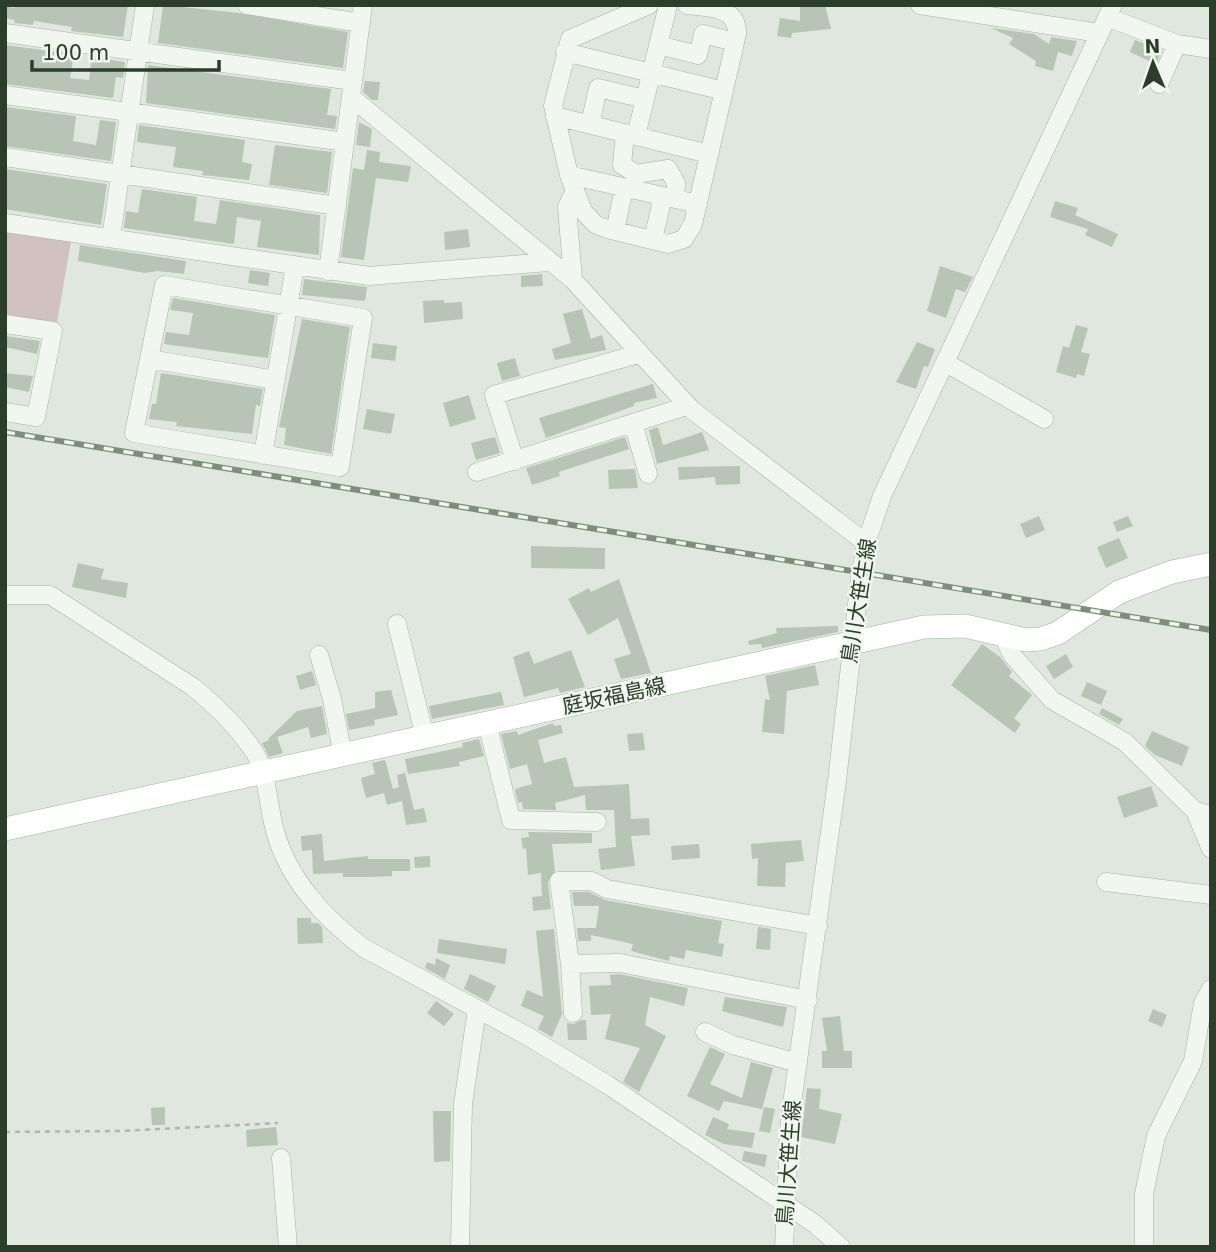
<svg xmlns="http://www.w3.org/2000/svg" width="1216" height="1252" viewBox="0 0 1216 1252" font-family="'DejaVu Sans','Noto Sans JP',sans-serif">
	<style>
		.green { fill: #d1c1c0 }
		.building { fill: #b7c4b6 }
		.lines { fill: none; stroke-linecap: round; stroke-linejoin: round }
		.minor-casing { stroke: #a6b1a5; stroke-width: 19 }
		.major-casing { stroke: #a1b39f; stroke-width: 24 }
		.path { stroke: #aeb7ad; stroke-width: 2.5; stroke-dasharray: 5 5; stroke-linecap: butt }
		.minor { stroke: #f2f6f1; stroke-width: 18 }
		.major { stroke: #fff; stroke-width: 23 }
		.rail-casing { stroke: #7b9079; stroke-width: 6 }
		.rail { stroke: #eff5ee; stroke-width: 3.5; stroke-dasharray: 10; stroke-linecap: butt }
		.labels { text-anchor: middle; stroke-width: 5; stroke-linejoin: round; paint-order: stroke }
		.street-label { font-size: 21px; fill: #2a3e29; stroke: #eff5ee }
	</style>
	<rect width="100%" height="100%" fill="#e0e7df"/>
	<path class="green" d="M5,229L72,236L56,328L5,321Z"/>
	<path class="building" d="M15,5H128L123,37L71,31L72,27L34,21L33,25L14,23L15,20L5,18V6L14,8Z
		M163,5L239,13L348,32L343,68L158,43Z
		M800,5H825L831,29L792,33L791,38L777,36L780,18L800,21Z
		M991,28L1034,34L1049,44L1051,37L1077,41L1072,56L1058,52L1053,71L1035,66L1036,61L1009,44L1013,38Z
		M1135,40L1162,50L1156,64L1130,52Z
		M5,45L74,54L70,78L89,80L92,57L125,62L123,78L116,77L113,98L5,84Z
		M148,65L331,89L327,115L337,116L335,129L146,103Z
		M365,81L380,82L378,100H372L363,92Z
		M5,107L76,116L73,141L96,145L100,120L116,122L111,161L5,146Z
		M359,122L372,129L370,147L356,145Z
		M139,125L245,140L242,162L252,164L249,180L202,175L203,171L173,167L176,147L137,142Z
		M275,145L332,152L327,193L269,185Z
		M367,150L380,152L379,162L411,166L408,182L376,178L364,260L341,257L353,168L364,170Z
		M5,169L107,184L101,225L5,209Z
		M142,189L197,197L194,221L216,224L220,200L320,215L319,255L257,247L261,221L237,217L234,244L124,228L126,211L138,213Z
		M1055,201L1078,208L1075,215L1118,234L1112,247L1085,235L1088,229L1050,217Z
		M468,229L470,247L445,250L444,232Z
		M80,245L186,261L184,274L158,271L145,273L78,261Z
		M940,266L973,277L965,292L956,289L946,318L927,311Z
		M250,270L270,273L268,286L248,283Z
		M542,274L543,286L521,287V276Z
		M304,279L367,287L365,301L302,295Z
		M173,298L275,315L268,358L164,344L166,332L189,335L193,313L170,310Z
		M444,300V303L462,302L463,319L424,323L423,301Z
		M582,309L591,339L602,335L606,350L555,360L552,349L571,343L563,314Z
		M302,319L350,327L331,454L284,445L286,428L279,427Z
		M1076,325L1088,328L1081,352L1090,354L1084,376L1077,374L1076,378L1056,372L1063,346L1069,348Z
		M5,336L40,341L37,354L5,347Z
		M917,342L935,349L928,367L924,366L916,389L896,382Z
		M373,343L397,346L395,361L371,358Z
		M515,358L520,376L502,381L497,363Z
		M5,373L33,376L29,392L5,387Z
		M161,373L263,389L260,406L256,405L252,434L176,426L177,422L149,419L152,404H156Z
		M653,384L657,398L634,403V406L546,438L539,418Z
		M469,395L476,419L450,427L443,403Z
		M367,409L395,414L391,434L363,429Z
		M658,427L663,445L702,432L709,450L657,464L649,430Z
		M495,437L500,453L476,460L471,443Z
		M625,437L629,449L559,472L560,476L532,485L526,468Z
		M740,466V484L716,485L715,477L679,480L678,467Z
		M635,469L638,488L609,489L608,470Z
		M1039,516L1045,530L1026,538L1020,524Z
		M1128,516L1133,526L1117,532L1113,522Z
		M1119,538L1128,558L1106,568L1097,547Z
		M531,546L605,548V569L531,568Z
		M78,563L104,569L101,579L128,583L126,598L72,587Z
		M619,579L651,673L621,679L614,659L631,654L618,618L588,635L568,599L589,588L591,592Z
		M838,626V632L762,648L761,644L749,645L748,641L777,633L776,628Z
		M982,644L1000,657L1012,672L1009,676L1032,695L1014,718L1021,724L1015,733L951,685Z
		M571,650L585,687L560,693L558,688L524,697L513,657L529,651L534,664Z
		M1066,654L1073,667L1054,679L1046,666Z
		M815,665L819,685L787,691L784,734L762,732L765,699L770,700L765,676Z
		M312,671L316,685L300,690L296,676Z
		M1087,682L1107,691L1101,705L1081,696Z
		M391,690L398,715L374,720L375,725L349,730L346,714L375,708V692Z
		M501,692L504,705L432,719L429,706Z
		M322,706L327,734L311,738L308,727L277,737L283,753L269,757L262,743L274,738L267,740L297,711Z
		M1102,708L1123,719L1119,725L1099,714Z
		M553,723L554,726L561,725L563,733L538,740L544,763L566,757L574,787L629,784L631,819L649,818L650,835L631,836L635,866L601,870L598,849L616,847L614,810H586L585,795L555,803L556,810L523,809L522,802L518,803L515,789L532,784L527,764L510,769L501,734L517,731L518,735Z
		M1152,731L1189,747L1182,766L1155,755L1145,746Z
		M643,733L645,750L629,751L627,734Z
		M479,739L484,756L459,762L460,766L408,774L405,759L463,747L462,743Z
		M385,760L393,789L399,787L397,775L405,773L414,810L424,808L427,822L406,825L402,801L387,805L384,793L366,798L361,778L375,774L372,763Z
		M1151,786L1158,806L1124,818L1117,797Z
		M528,832L592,833V843L552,844L555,871L548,882L551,909L533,911L532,897L542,896L541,873L528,875L526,848L523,849L521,838L529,837Z
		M322,834L324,861L368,856V859H410V871H392V876L371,877H343V873L313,874L312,850L302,851L301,836Z
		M801,840L804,861L786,863L785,887L757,886L758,858L752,859L751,844Z
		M699,844L700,858L672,860L671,846Z
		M430,856V867L415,868L414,857Z
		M572,892H589L605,900L722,921L718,943L724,944L722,957L686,950L684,959L670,956L669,961L631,951L633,944L591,935V941H578L577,928H596L599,906H574Z
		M297,918H311V923H318L322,927L323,943L298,944Z
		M758,927L771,929L770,950L756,949Z
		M554,929L562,1014L552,1037L538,1029L544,1016L521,1006L527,990L543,997L536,931Z
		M439,939L507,949L505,964L437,953Z
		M436,958L450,965L445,979L425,968L427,962L435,965Z
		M470,974L496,986L488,1002L464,989Z
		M619,974L688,988L684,1006L650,997L645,1025L666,1036L639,1092L623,1082L640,1048L605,1039L611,1014L591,1015L589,986L611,985L610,975Z
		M725,997L787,1007L783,1027L722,1011Z
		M436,1001L454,1014L444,1026L427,1013Z
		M1153,1009L1167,1015L1162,1027L1148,1021Z
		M840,1016L844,1051H852V1068H822V1051H827L822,1018Z
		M581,1020H586L587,1040H568L567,1023L574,1024Z
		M710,1047L725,1054L710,1084L742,1098L751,1062L773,1068L762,1109L724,1101L719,1111L687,1096Z
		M807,1088L821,1089L819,1109L842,1114L835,1144L801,1137Z
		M165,1107V1125H152L151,1108Z
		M764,1107L775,1109L770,1133L759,1131Z
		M433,1111H451L450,1161L434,1162Z
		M713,1117L729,1124L727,1129L755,1133L752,1148L724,1144L705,1135Z
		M276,1127L278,1145L247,1147L246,1130Z
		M744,1151L767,1155L765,1167L742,1161Z"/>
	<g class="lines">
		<defs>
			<path id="minor" d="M247,5L361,23
				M649,5L570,39L553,106L569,175L583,211L595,224L607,229L668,244L684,239L693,224L737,34C738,6 709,8 687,5
				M920,5L1099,33
				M1107,17L1177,44L1211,49
				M5,33L353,81
				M658,45L698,55L703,34L735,42
				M565,52L724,91
				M1159,84L1177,44
				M5,95L345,142
				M351,97L573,280L692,410L866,543
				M555,116L709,154
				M590,124L598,88L645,99
				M625,133L622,165L636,174L668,169L676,183L675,199
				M636,136L668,5
				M5,157L337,206
				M569,175L698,204
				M5,223L369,276L549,262
				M615,231L624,188
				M111,238L145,5
				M653,240L663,196
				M328,271L363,5
				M573,280L567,207L574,192
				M164,285L363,318L340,467L134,433Z
				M5,324L53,331L36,417L5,412
				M149,359L276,380
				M946,363L1044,419
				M633,423L648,474
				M263,455L295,266
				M515,461L494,395L638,354
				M477,472L687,406
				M5,595H50L193,687C216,706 239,728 255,753C268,775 268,807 275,831C288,879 325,919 364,948L529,1037L608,1085L815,1224L841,1247
				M397,624L425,737
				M1003,636L1012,655L1052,700L1125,742L1195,811L1211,815
				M319,655L332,699L343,756
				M487,723L511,820L597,822
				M1195,811L1211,849
				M1106,882L1211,895
				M570,964L573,1013
				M808,1000L620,963L570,964L559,881H592L607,889L818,926
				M705,1032L733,1045L798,1063
				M281,1158L288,1247
				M460,1247L463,1104L477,1009
				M784,1247L790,1118L837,781L860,578L866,543L882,496L1113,5
				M1144,1247V1194L1156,1136L1193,1061L1203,1003L1211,989"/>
			<path id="major" d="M5,829L924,627L965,626L1026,640L1041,639L1058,633L1119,592L1172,572L1211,564"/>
		</defs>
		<use href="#minor" class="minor-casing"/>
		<use href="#major" class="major-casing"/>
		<path class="path" d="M5,1132L120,1131L278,1123"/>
		<use href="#minor" class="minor"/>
		<use href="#major" class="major"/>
		<defs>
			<path id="rail" d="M5,432L1211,630"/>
		</defs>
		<use href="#rail" class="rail-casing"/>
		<use href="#rail" class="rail"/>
	</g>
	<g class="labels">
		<g class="street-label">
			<text transform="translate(859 601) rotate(-81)" y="7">鳥川大笹生線</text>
			<text transform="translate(614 696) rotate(-12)" y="7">庭坂福島線</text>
			<text transform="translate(789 1163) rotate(-86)" y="7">鳥川大笹生線</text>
		</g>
	</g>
	<rect width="1216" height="1252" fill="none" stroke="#2a3e29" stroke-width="14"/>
	<g transform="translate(1153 63) rotate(358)" stroke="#eff5ee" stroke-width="5" paint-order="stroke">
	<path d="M0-5L12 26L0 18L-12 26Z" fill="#2a3e29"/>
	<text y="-10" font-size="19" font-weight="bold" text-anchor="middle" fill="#2a3e29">N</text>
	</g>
	<path d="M32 60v10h187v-10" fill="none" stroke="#2a3e29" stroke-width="3.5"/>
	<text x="42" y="60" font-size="21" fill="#2a3e29" stroke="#eff5ee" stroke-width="5" paint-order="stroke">100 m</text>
</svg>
